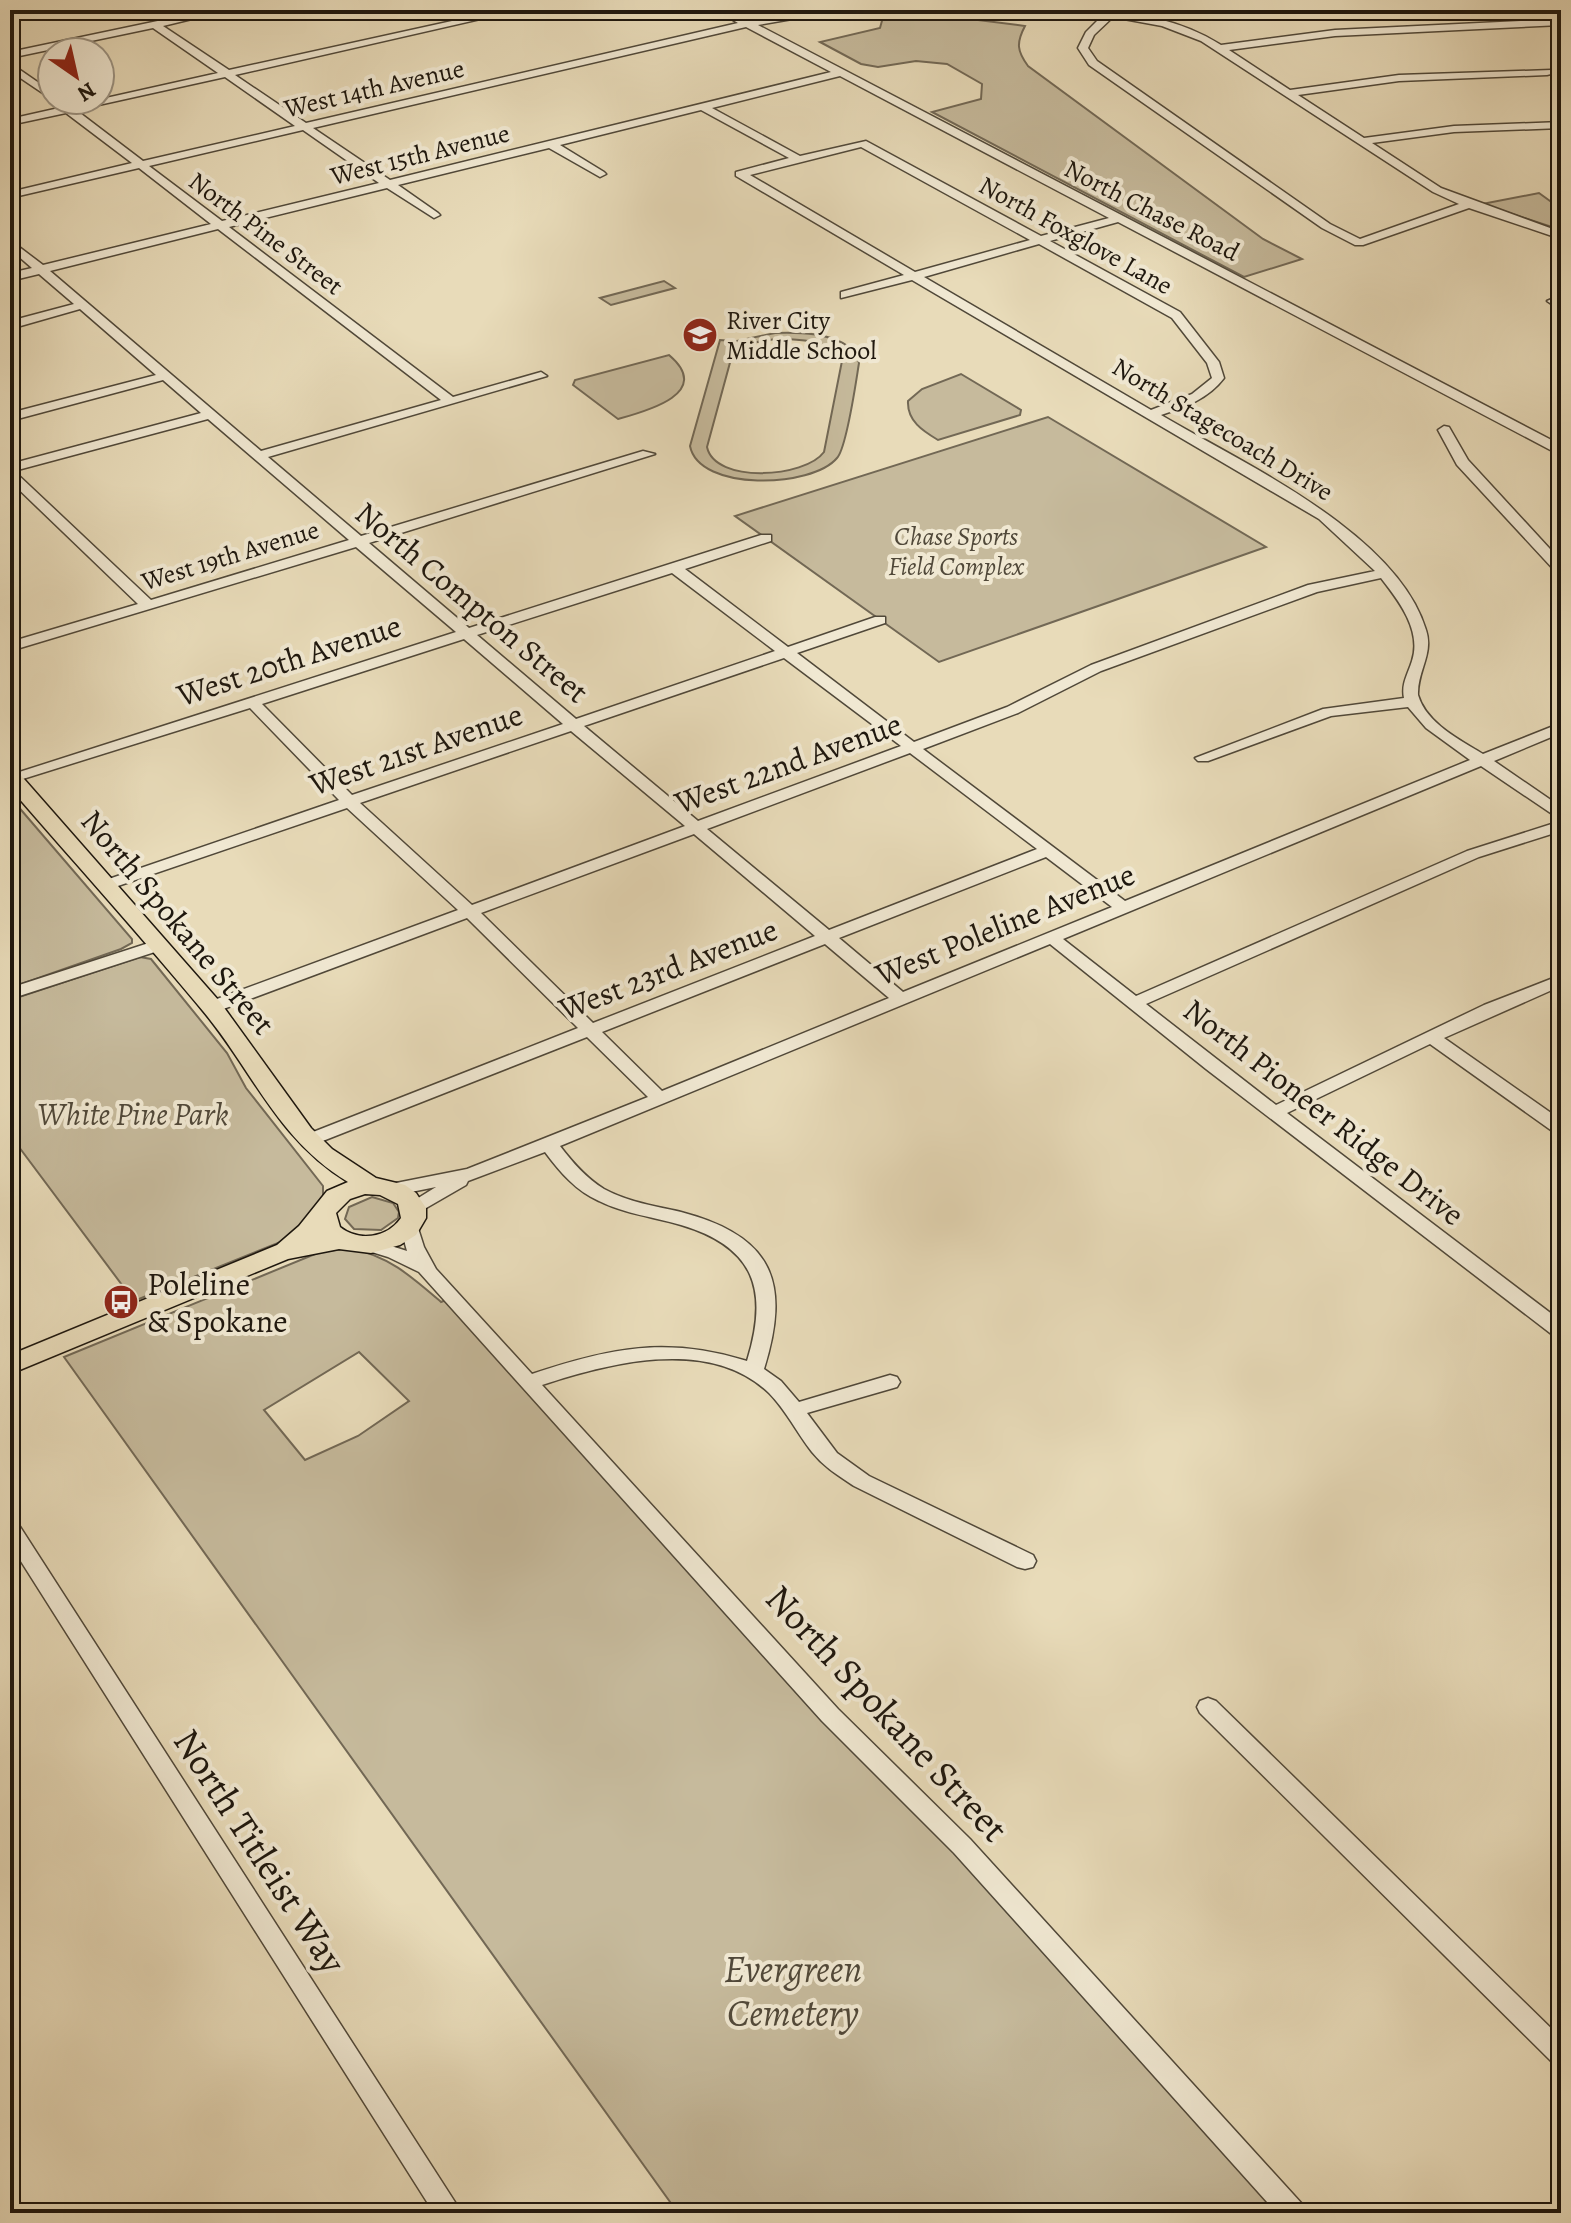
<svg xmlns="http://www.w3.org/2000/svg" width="1571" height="2223" viewBox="0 0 1571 2223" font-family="Alegreya,serif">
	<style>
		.green { fill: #c6ba9c; stroke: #726855; stroke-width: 2; fill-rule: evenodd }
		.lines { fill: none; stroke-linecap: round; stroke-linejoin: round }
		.minor-casing { stroke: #504839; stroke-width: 3 }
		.major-casing { stroke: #1e170e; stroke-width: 3 }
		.minor { fill: #f0e8d2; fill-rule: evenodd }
		.major { fill: #e8dbb9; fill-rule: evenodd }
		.labels { text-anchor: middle; stroke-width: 8; stroke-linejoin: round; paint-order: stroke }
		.far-street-label { font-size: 26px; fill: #1e170e; stroke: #f0e8d2 }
		.far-poi-label { font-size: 26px; fill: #1e170e; stroke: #f0e8d2; text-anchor: start }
		.far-park-label { font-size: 26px; font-style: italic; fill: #504839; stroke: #f0e8d2 }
		.street-label { font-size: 32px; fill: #1e170e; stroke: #f0e8d2 }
		.park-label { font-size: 32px; font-style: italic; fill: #504839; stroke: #f0e8d2 }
		.poi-label { font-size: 32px; fill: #1e170e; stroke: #f0e8d2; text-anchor: start }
		.near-street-label { font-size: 38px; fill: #1e170e; stroke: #f0e8d2 }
		.near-park-label { font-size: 38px; font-style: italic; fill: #504839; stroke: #f0e8d2 }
	</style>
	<rect width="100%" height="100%" fill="#e8dbb9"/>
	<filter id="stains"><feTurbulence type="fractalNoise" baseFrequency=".0025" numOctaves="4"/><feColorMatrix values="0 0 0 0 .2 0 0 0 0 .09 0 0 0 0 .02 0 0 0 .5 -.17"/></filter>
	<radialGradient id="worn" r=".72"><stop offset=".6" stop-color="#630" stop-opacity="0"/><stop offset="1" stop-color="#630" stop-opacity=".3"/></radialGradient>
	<path class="green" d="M885,10H952L946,16L1025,26C1016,43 1017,51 1028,66L1263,239L1302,259L1244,277L932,112L981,99L982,84L947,64L916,61L878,67L861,64L820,42L880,28Z
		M1539,193L1561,209V230L1482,204Z
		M664,281L675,288L611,305L600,298Z
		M775,333C801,332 851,332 859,363C856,381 847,447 837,458C812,488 699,492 690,446L720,340L737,341ZM787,339C807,340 831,342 842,361L824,452C805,478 715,484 707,447L731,359C743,341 768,339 787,339Z
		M669,355C714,393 647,411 618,419L573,385L575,380Z
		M961,374L1021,410L1020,415L938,440C923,431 907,421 908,401L922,389Z
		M1048,417L1266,547L939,662L735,516Z
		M10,797L132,939V943L121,949L10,988Z
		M140,957L151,959L227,1053L246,1088L323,1186V1201L288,1239L134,1301L10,1135V1000Z
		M372,1197L393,1203L399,1212L398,1218L381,1230L354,1229L345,1219L349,1207Z
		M350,1248C389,1256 412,1277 441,1302L451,1298L1294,2213H678L64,1357L320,1252ZM359,1352L409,1401L358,1436L305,1460L264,1410Z"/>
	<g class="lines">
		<defs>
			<path id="minor" d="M210,10H229L163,26L229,70L502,10H520L235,75L306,123L738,23L716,10H729L749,21L806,10L798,18L758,25L1561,445V454L1556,453L1118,222L1050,241L1180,312L1219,362L1224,378C1208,399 1185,407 1161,415C1242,463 1397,533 1426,630C1434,654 1417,671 1418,695C1426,723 1460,740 1483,754L1561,723V733L1494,761L1561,807V820L1481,766L1063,939L1136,996L1467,851L1561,821V831L1479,857L1146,1004L1276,1105L1484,1005L1561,975V986L1444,1038L1561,1120V1135L1555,1133L1430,1044L1287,1113L1561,1321V1338L1554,1336L1206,1069L1050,944L560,1146C573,1163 586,1178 604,1189C628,1202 655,1206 681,1212C773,1236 791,1282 764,1369L781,1381L799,1402L890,1375L897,1377L900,1382L897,1387L807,1413L837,1453L869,1476L1033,1555L1036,1561L1033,1567L1025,1569L1017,1567L854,1486C839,1476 824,1467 812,1452C797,1433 786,1410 769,1393C710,1336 609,1363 542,1385L838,1709L970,1839L1303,2205L1307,2213H1277L954,1853L822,1721L419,1272L388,1257L362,1249L360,1245L369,1239L407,1251L400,1226L402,1222H416L424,1247L436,1269L532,1374C609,1348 667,1336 747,1361C769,1290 755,1247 681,1225C654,1217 625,1214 599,1201C576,1191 560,1172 545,1152L468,1181L466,1185L414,1215L407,1213L405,1209L407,1205L436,1187L396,1195L387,1189L396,1183L467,1169L648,1097L587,1037L315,1144H303L300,1140L303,1136L578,1028L467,918L218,1011H206L203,1007L206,1003L458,910L347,808L112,888H100L98,885L100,882L339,800L250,708L10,783V775L456,632L356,547L10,651V642L138,604L10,481V464L201,413L163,380L10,421V413L156,375L80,309L10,329V321L74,304L39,274L10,281V273L32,268L10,249V240L43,265L211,224L139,168L10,198V192L132,163L66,113L10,125V119L59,108L56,104L61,101L70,106L218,73L153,28L10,58V52ZM746,27L831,72L390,180L313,128ZM840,76L1109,218L1041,236L866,141L800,156L712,108ZM225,77L295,126L143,161L76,110ZM701,110L789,158L736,172V176L904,275L841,292V298L912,280L1319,519L1375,571L1308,585L1091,665L1007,707L914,742L797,653L885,623V617H875L788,647L685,569L771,541V535H761L469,628L369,543L655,454L643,451L361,536L268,457L547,376L541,372L453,397L229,227L387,188L434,218L440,215L438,213L398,185L549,148L600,177L606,174L604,172L560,145ZM303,130L379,183L222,221L149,166ZM861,147L1030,240L915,272L750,175ZM218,229L441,400L261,451L50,271ZM1039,244L1172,318L1207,363L1212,378L1192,394L1151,410L924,277ZM208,419L349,540L151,600L14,471ZM672,573L775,651L576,719L477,635ZM1381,578C1399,601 1422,631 1412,661C1408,674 1401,684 1404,698L1323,709L1195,758L1198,761H1208L1331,716L1408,707L1426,728L1470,760L1125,901L923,749L1018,713L1101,671L1317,592ZM464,639L563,724L352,795L262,704ZM784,658L901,746L698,821L584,726ZM571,731L685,826L472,905L360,803ZM910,753L1037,849L829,930L707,829ZM694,834L815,936L593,1023L481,913ZM1046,857L1112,907L903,992L839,938ZM825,944L889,998L662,1091L602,1032Z
				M1085,10C1131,10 1182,20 1221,45L1335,30L1561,19V25L1335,36L1229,50L1290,90L1399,75L1551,70V74L1547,75L1399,81L1298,95L1364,138L1454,126L1561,122V128L1454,132L1372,143L1441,188L1561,232V239L1469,208L1363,245H1355L1322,228L1089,65L1078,48L1086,32L1103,15ZM1113,17L1162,26L1201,41L1433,192L1459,204L1360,239L1330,224L1097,61L1088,48L1094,35Z
				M10,63L52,92L53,100L10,71Z
				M1561,295V303L1553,305L1547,301Z
				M1444,426L1449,427L1468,460L1561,561V573L1556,572L1457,465L1438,430Z
				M158,940L164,941L166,945L164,949L10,999V988Z
				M10,1519L17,1522L462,2213H434L10,1544Z
				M1208,1698L1216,1701L1561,2038V2065L1552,2062L1200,1713L1197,1707L1200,1701Z"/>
			<path id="major" d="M10,769L17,771L220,1002L311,1128L332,1149L376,1178L405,1185L416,1193L426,1208V1218L416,1235L400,1245L371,1253L339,1249L288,1259L10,1374V1355L277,1245L299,1226L327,1191L348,1182C277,1139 253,1071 203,1011C140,935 74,862 10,788ZM365,1194L380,1195L398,1204L401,1218C387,1238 359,1242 340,1227L336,1213L350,1199Z"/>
		</defs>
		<use href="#minor" class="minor-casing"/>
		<use href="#major" class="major-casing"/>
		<use href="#minor" class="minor"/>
		<use href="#major" class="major"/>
	</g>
	<defs>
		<symbol id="school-disc" viewBox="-11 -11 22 22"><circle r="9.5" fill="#8f2418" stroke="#f0e8d2"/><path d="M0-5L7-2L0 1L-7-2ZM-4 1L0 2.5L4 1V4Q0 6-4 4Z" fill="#fff"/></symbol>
		<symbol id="bus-disc" viewBox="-11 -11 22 22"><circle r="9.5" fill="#8f2418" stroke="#f0e8d2"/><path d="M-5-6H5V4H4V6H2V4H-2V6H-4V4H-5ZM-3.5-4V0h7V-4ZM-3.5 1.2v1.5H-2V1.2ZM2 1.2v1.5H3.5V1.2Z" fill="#fff"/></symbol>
	</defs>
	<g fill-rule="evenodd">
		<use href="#school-disc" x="680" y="315" width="40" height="40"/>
		<use href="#bus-disc" x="101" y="1282" width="40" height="40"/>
	</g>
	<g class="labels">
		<g class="far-street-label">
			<text transform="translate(374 88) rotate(-13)" y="9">West 14th Avenue</text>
			<text transform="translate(420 154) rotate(-14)" y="9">West 15th Avenue</text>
			<text transform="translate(1152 210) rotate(27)" y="9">North Chase Road</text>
			<text transform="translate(266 233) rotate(37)" y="9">North Pine Street</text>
			<text transform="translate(1076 235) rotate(29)" y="9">North Foxglove Lane</text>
			<text transform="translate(1223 429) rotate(31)" y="9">North Stagecoach Drive</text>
			<text transform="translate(230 555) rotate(-17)" y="9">West 19th Avenue</text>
		</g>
		<g class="far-poi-label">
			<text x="726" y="329">River City<tspan x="726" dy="30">Middle School</tspan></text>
		</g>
		<g class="far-park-label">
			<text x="956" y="545">Chase Sports<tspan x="956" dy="30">Field Complex</tspan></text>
		</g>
		<g class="street-label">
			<text transform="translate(472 602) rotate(40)" y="11">North Compton Street</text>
			<text transform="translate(289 660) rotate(-18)" y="11">West 20th Avenue</text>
			<text transform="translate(416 749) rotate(-19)" y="11">West 21st Avenue</text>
			<text transform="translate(788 763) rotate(-20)" y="11">West 22nd Avenue</text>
			<text transform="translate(178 922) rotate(50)" y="11">North Spokane Street</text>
			<text transform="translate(1005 924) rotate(-22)" y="11">West Poleline Avenue</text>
			<text transform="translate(668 969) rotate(-21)" y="11">West 23rd Avenue</text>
			<text transform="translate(1324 1112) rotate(38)" y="11">North Pioneer Ridge Drive</text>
		</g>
		<g class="park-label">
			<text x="133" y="1125">White Pine Park</text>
		</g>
		<g class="poi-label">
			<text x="147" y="1295">Poleline<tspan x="147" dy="37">&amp; Spokane</tspan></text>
		</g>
		<g class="near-street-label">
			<text transform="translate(887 1713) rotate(47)" y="13">North Spokane Street</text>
			<text transform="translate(260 1851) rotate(57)" y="13">North Titleist Way</text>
		</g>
		<g class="near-park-label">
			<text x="793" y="1982">Evergreen<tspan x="793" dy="44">Cemetery</tspan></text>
		</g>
	</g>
	<rect width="1571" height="2223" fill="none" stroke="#e8dbb9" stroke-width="40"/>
	<rect x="12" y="12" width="1547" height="2199" fill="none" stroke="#1e170e" stroke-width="4"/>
	<rect x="20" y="20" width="1531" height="2183" fill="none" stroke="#1e170e" stroke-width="2"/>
	<g transform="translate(76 76) rotate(146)"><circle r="38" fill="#f0e8d2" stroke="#9c9484" stroke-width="2"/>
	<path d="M0-6L14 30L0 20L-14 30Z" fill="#8f2418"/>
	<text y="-12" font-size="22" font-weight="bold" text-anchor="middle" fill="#1e170e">N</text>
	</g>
	<rect width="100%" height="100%" filter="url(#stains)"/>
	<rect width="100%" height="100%" fill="url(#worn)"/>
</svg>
